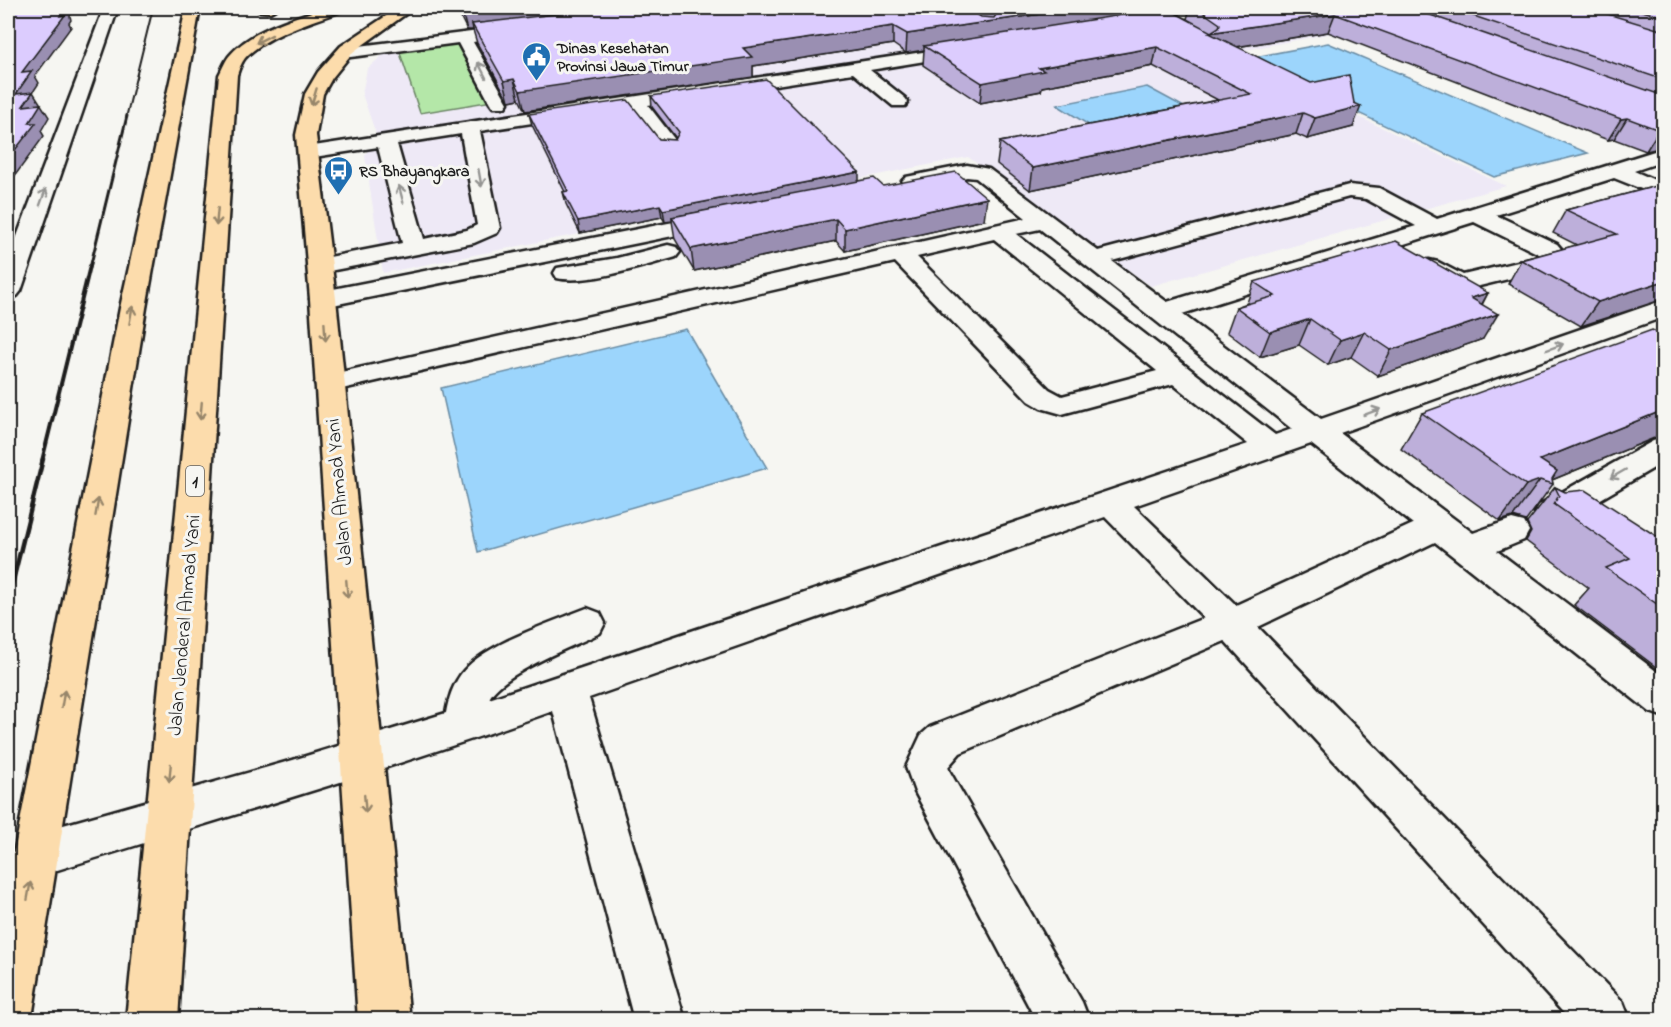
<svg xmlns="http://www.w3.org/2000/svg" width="1671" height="1027" viewBox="0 0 1671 1027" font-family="'Indie Flower',sans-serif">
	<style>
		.built { fill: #eee9f6 }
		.green { fill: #b4e7a8; stroke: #688262; stroke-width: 1.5 }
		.water { fill: #9cd5fc; stroke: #698ba2; stroke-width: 1.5 }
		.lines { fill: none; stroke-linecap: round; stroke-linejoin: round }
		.minor-casing { stroke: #1c1c1c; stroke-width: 5 }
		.highway-casing { stroke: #1c1c1c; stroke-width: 5 }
		.minor { fill: #f6f6f2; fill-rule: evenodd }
		.highway { fill: #fcdcac; fill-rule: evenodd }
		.rail-far3 { stroke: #1c1c1c; stroke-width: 2 }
		.rail-far2 { stroke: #1c1c1c; stroke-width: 3 }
		.rail-far1 { stroke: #1c1c1c; stroke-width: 4 }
		.rail { stroke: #1c1c1c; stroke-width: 4.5 }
		.wall { fill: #bdafda; stroke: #1c1c1c; stroke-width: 1.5 }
		.shaded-wall { fill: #9a8fb2; stroke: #1c1c1c; stroke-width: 1.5 }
		.building { fill: #dcccfe; stroke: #1c1c1c; stroke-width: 1.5 }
		.oneway { stroke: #97866b }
		.oneway2 { stroke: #949492 }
		.labels { text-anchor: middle; stroke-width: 6; stroke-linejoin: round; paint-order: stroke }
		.far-poi-label { font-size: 16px; font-weight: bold; fill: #1c1c1c; stroke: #f6f6f2; text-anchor: start }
		.shield { fill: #f6f6f2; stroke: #5d5d5c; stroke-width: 1.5 }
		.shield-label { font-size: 18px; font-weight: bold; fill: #1c1c1c }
		.street-label { font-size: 20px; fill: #1c1c1c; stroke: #f6f6f2 }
	</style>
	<rect width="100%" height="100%" fill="#f6f6f2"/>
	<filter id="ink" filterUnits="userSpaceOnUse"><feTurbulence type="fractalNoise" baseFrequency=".0167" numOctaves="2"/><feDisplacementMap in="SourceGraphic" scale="12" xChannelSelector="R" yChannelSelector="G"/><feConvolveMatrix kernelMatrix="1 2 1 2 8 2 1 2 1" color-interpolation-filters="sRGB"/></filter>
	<g filter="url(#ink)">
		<path class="built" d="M675,8H1269L1333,33L1225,54L1506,186L1151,286L968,157L383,273L365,156L376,134L362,94L367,69L392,47Z"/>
		<path class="green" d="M464,41L493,101L420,113L399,50Z"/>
		<path class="water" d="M1328,43L1588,153L1494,177L1244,59Z
			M1147,87L1197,114L1103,134L1057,105Z
			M686,329L767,468L478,552L441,388Z"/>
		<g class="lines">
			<defs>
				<path id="minor" d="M104,8H118L21,291L17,296L8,298V260Z
					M1200,8H1232L1225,12L1138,27L1130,22L1138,17Z
					M519,26L527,31L525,34L473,42L508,103L505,107H493L490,103L458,43L343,58L335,53L343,48Z
					M968,45L974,47L976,50L974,53L870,70L905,98L908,102L905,106H893L853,73L648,105L679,145L676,149H662L631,108L480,131L500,228L497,233L474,243L319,273L310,271L307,266L310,261L319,259L402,243L378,147L308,158L301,156L298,152L301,148ZM461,134L477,225L467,230L424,239L397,144Z
					M1664,148V161L1634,171L1664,184V198L1614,178L1496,215L1557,244L1569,258L1558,267L1463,290L1443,285L1420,272L1417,267L1420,262L1429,260L1438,262L1463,275L1543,256L1474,222L1182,314L1321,419L1664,300V317L1340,433L1473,533L1512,519L1524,522L1529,531L1524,540L1497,551L1664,677V717L1650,712L1435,542L1258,627L1623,1002L1630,1020H1570L1225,641L960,753L948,767L950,772L1082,1002L1089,1020H1036L915,792L906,767L921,735L930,727L1204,618L1105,517L589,698L685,1020H634L553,711C382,772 208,822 35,877L19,870L12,855L19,840L35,833L293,760L446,713C448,700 453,685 461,674C483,645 541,627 574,613L587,608L600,613L605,623L600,633C574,646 500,674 489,699L1248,444L1173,384L1062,414L1041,408L1029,401L895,262L329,392L319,389L315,383L319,377L1026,218L976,178L967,177L913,187L906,185L902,181L906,177L967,165L989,169L1098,251L1349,185L1379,188L1437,219ZM1349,197L1366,199L1416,226L1167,302L1112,261ZM1040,229L1292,429L1275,435L1016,234ZM994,239L1157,371L1062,396L1049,389L917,257ZM1311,444L1413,524L1236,605L1134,506Z
					M719,213L727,215L730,220L727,225L323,307L314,304L310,299L314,294L323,291Z
					M668,245L676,247L680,252L676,257C647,265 586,285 557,278L554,273L557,268L617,258Z
					M1664,438V462L1563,521L1551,525L1539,521L1535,513L1539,505L1653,441Z"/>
				<path id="highway" d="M186,8H200L146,308L33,1011L30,1020H8V884L120,308Z
					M257,8H277L270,12L259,11Z
					M324,8H344L342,11C313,21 266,35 245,58C241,63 239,69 237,75L178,1020H126L219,75C223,68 225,60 231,54C253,29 294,18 324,8Z
					M398,8H414L353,52L332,78L323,94L316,135L336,299L410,1020H358L310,299L296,135L305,94L318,72L341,46Z"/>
			</defs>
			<use href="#minor" class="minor-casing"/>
			<use href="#highway" class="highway-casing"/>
			<use href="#minor" class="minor"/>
			<use href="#highway" class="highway"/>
			<path class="rail-far3" d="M126,118L153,8"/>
			<path class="rail-far2" d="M90,268L127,116"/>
			<path class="rail-far1" d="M42,461L90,266"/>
			<path class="rail" d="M8,601L43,459"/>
		</g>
		<path class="wall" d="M456,8H1189L1172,10L1187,19L1190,8H1664V147L1646,151L1614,139L1608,140L1328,32L1237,47L1353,127L1307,139L1296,134L1030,190L997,164L1000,142L1218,100L1153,66L1042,87L1041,91L980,103L923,65L924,50L906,53L893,44L753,66V77L525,111L519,99L509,101L477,43L473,30H467Z
			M651,96L859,181L883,186L984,220L845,251L836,241L694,271L675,239L672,221L665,222L662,217L580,233L566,204L563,192H565L532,125L529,114L659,139L675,140L676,138L652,107Z
			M1664,184V299L1581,326L1508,284L1521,260L1577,245L1553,233L1566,210Z
			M1254,282L1488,293L1482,305L1483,339L1378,376L1351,357L1328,365L1299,345L1260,357L1227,332L1236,307L1247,303Z
			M1422,413L1664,434L1552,480L1553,484L1526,521L1513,517L1500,521L1401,449Z
			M1555,487L1664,541V673L1574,605L1589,588L1526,541L1531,532L1527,523Z"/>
		<path class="shaded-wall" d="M62,8H74L70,16L71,20L69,23L71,27L35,76L39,83L33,92L49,117L41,131L44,136L8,185V159L31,119L16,94L22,72L60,16Z
			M501,8H650L472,24L473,30H467L462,12Z
			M1080,8H1189L930,49L924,46V50L906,53L907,34Z
			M1335,14L1328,32L1204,52L1209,33Z
			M893,26V44L753,66V77L525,111L520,91L743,48Z
			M1157,47L1153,66L1042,87L1041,91L980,103L982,83L1039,68Z
			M514,79L519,99L509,101L504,81Z
			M1361,106L1353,127L1307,139L1315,118Z
			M1303,113L1296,134L1030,190L1033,168Z
			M1627,118L1614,139L1608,140L1621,119Z
			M1664,129V147L1646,151L1659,130Z
			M859,172V184L672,217V221L665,222L663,210Z
			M987,198L984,220L845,251V229Z
			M660,205L662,217L580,233L578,221Z
			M836,219V241L694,271L691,249Z
			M1664,281V299L1581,326L1598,302Z
			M1488,293L1474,318L1471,298Z
			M1498,314L1483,339L1378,376L1391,350Z
			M1310,319L1299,345L1260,357L1270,332Z
			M1364,332L1351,357L1328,365L1340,340Z
			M1664,410V434L1547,482L1540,480L1513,517L1500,521L1526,485L1540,460Z"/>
		<path class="building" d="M8,8H65L60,16L65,15L22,72L32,71L16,94L33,92L23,106L41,104L29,123H36L8,159Z
			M460,8H501L462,12Z
			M607,8H967L981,17L994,18L998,12L991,8H1035L1042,12L1049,8H1080L907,34L893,26L743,48L752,57L520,91L514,79L504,81L472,24Z
			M1166,8L1211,32L1219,27L1220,24L1197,8H1410L1664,96V129L1659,130L1627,118L1621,119L1335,14L1209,33L1311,83L1349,75L1354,103L1361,106L1315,118L1303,113L1033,168L1000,142L1251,94L1157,47L1039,68L1044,71L982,83L924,46Z
			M1450,8H1588L1664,31V80Z
			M1632,8H1664V17Z
			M766,79L859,172L663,210L660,205L578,221L563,192L568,191L529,114L628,100L659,139L675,140L679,132L651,96Z
			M956,172L987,198L845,229L836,219L691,249L672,217L874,178L883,186Z
			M1664,184V281L1598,302L1521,260L1617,234L1566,210Z
			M1396,241L1488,293L1471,298L1498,314L1391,350L1364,332L1340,340L1310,319L1270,332L1236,307L1275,296L1254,282Z
			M1652,330L1664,336V410L1540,460L1557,471L1552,479L1553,484L1540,480L1526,485L1422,413Z
			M1555,487L1565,492L1585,490L1664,541V609L1606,568L1630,558L1554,504L1559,495Z"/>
		<defs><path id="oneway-shaft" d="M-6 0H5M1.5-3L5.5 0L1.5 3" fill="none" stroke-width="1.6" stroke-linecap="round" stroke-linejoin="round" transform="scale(1.5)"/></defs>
		<g class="oneway">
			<use href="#oneway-shaft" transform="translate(264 39) rotate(153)"/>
			<use href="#oneway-shaft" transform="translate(314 97) rotate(107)"/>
			<use href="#oneway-shaft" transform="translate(217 217) rotate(95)"/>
			<use href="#oneway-shaft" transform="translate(131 315) rotate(-80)"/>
			<use href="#oneway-shaft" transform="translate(325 332) rotate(86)"/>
			<use href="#oneway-shaft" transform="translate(201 411) rotate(95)"/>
			<use href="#oneway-shaft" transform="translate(97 507) rotate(-80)"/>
			<use href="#oneway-shaft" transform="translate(347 589) rotate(85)"/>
			<use href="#oneway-shaft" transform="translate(63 699) rotate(-80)"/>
			<use href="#oneway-shaft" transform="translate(170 773) rotate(95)"/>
			<use href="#oneway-shaft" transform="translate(365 804) rotate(85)"/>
			<use href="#oneway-shaft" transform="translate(29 891) rotate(-80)"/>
		</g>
		<g class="oneway2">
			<use href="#oneway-shaft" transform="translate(482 70) rotate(-117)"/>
			<use href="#oneway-shaft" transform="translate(480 178) rotate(80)"/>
			<use href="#oneway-shaft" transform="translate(401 194) rotate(-105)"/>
			<use href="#oneway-shaft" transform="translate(43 197) rotate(-70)"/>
			<use href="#oneway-shaft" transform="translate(1555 347) rotate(-20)"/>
			<use href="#oneway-shaft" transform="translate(1372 412) rotate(-20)"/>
			<use href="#oneway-shaft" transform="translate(1618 474) rotate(150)"/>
		</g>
	</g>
	<defs>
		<symbol id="civic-pin" viewBox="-11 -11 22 30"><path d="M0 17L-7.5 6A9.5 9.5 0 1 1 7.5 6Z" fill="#1f6fb2" stroke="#f6f6f2"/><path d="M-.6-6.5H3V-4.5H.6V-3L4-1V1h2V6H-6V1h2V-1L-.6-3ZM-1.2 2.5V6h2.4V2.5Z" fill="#fff"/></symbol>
		<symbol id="bus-pin" viewBox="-11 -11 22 30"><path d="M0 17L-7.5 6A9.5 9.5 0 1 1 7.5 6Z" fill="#1f6fb2" stroke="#f6f6f2"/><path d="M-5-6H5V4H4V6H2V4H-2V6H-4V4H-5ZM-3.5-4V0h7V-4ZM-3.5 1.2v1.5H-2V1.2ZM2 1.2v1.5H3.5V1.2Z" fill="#fff"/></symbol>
	</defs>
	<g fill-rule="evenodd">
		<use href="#civic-pin" x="520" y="40" width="33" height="45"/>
		<use href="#bus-pin" x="322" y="154" width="33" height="45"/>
	</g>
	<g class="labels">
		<g class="far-poi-label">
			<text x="557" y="53">Dinas Kesehatan<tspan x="557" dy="18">Provinsi Jawa Timur</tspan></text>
			<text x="359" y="176">RS Bhayangkara</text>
		</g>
		<rect class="shield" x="186" y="466" width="18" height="30" rx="4.5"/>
		<g class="shield-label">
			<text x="195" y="487">1</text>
		</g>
		<g class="street-label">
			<text transform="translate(338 492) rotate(-95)" y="7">Jalan Ahmad Yani</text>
			<text transform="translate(183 625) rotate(-85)" y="7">Jalan Jenderal Ahmad Yani</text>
		</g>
	</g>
	<rect width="1671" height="1027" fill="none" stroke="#f6f6f2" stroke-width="30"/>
	<rect x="15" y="15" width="1641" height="997" fill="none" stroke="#1c1c1c" stroke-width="2" filter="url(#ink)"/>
</svg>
